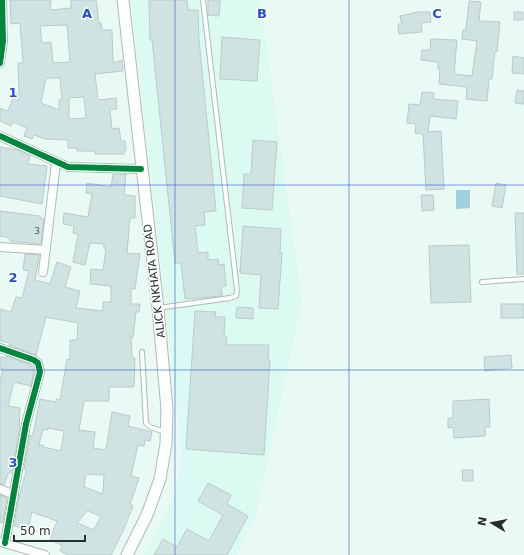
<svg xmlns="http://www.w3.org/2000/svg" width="524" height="555" viewBox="0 0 524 555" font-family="'DejaVu Sans',sans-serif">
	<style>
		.built { fill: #dafaf2 }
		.water { fill: #a0d0de }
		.building { fill: #cee3e2; stroke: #bccac9; fill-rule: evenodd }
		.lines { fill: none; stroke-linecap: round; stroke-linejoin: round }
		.service-casing { stroke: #adbbb7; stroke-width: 6 }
		.minor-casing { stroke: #adbbb7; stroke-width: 10 }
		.secondary-casing { stroke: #adbbb7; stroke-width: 13 }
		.service { stroke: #fcfefd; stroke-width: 4 }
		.minor { stroke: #fcfefd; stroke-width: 8 }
		.secondary { stroke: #fcfefd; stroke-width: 11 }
		.cycleway-casing { stroke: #fff; stroke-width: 8 }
		.cycleway { stroke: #00873e; stroke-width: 6 }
		.grid { fill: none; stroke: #1d4ed8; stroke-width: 1; stroke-opacity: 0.55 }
		.labels { text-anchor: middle; stroke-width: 3; stroke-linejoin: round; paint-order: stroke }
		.number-label { font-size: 9px; fill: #4f5e5c }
		.street-label { font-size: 11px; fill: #23312e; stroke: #fff }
		.grid-label { font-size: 13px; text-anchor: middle; font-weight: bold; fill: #1d4ed8; stroke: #fff; stroke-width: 3; stroke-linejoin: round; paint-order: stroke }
	</style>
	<rect width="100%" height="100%" fill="#e9f9f4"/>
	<path class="built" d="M131,0H260L302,301L256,515L238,555H144L175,493L182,456Z"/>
	<path class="water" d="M456,190H470V208L456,209Z"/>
	<path class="building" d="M10,0H51L50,10L71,8V0H96L99,23H101L102,30H112L113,63L122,60L123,71L95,74L98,100L116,98L117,109H110L112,129L119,128L121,141H125L126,150L124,151V154H95V151H77V148H68V140L45,139L34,135L32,139L24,136L27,128L13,122L11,126L0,121V108L8,111L15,93L19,95L18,63H23L20,23L11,24ZM67,25L70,62L53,63L51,42L42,43L40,26ZM46,78H60L62,100H59V110L41,103ZM84,97L86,118L69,119V98Z
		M149,0H187L188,10H198L199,40L216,211L204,212L205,225L195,226L198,253L208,252V260L218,259L219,265L224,264L226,286L221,287L222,296L185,299L181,263H175L152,40H150Z
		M208,0H220L219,16L208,15Z
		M469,1L481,2L479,21L500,22L497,52L495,51L492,79H489L487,101L466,99L467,87L439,84L440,69H438V62L421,60L422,50H430L431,39L457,40L454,74L472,76L477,41L462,39L463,30H466Z
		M418,12H430L431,22L421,23L422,32L399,34L398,24H402L400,16Z
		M514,12H523V20H514Z
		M222,37L260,40L257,81L220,79Z
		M513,56L524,58V74L512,73Z
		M517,90L524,91V104L515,103Z
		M422,92L434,93L433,99L458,101L456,119L430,116L428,132L441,131L444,189L426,190L423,134L415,133L416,124L407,123L409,104L420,105Z
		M253,140L277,142L272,210L242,208L244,174H251Z
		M0,147L18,150L30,156L28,164L47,166L42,204L0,196Z
		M113,174H126L124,195L135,196V218H130L127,253L140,254L135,289L131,288V304H140L139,312H136L133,337H131L132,358H135L134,387H109V401H84L79,430L95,432L93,448L106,450L112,412L130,416L128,426L152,432L150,441L145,440L144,446L138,445L131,476L139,478L130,504L133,506L124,529L111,555H68L60,551L62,545L50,540L57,521L32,512L28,529L14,526L18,501L26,472V469H24L30,435L32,436L34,430L40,399L56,402V399L60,400L67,359L70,360V340H77L78,323L46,317L36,355L9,345L10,343L0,341V309L11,312L16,297L22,298L29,271L23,270L25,254L39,255L35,280L50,284L57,262L71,267L65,287L80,291L76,308L103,311V302H111V286L90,284L91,269L103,270L106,249H104V244L90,243L85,265L73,262L78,234L73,233L74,226L63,224L64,213L88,217L92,194L86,193L87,183L111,187ZM48,428L64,431L61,451L43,447V445H39L43,429L48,430ZM86,474L104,475L103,494L84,487ZM87,511L101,516L94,530L77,523Z
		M496,183L506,185L502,208L492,206Z
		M421,195H433L434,210L422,211Z
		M0,211L40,216V218L44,219L41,244L10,241V238L0,236Z
		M515,213H524V274H517Z
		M243,226L281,229L280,253H282L278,309L259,308L261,275L240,273Z
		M469,245L471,302L431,303L429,246Z
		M501,304H524V318H501Z
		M237,307L253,308V319L236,318Z
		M195,311L216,312L215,317H225L224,337H227L226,345H269L268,360H270L264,455L186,449Z
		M511,355L512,368L485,371L484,357Z
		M6,356L31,365L34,371L31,386L14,382L8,406L20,408L19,434L13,468L11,473L9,472L4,485L0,484V381L3,369L0,368V357L6,358Z
		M489,399L490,427H485V436L454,438L453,427L448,428V418H453V401Z
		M462,470H473V481H463Z
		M208,483L231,495L227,504L248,516L227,555H154L163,539L177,547L187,529L209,541L223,515L198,501Z
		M0,495L7,498L3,523L0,522Z"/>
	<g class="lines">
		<defs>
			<path id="service" d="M482,282L524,279
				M158,308L230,298L236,296L237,290L203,0
				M142,352L146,423L150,427L165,432"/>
			<path id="minor" d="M0,63L3,41L2,0
				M0,136L68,167L141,169
				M0,247L46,250
				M43,272L56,163
				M0,348L34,360L38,363L40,372L26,424L5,543
				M0,489L14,495
				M1,542L45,555"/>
			<path id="secondary" d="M123,0L158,308L167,409L166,444L160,479L147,515L127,555"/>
		</defs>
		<use href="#service" class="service-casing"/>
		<use href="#minor" class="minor-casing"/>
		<use href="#secondary" class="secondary-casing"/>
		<use href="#service" class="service"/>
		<use href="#minor" class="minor"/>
		<use href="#secondary" class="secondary"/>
		<defs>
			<path id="cycleway" d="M0,63L3,41L2,0
				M0,136L68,167L141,169
				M0,348L34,360L38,363L40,372L26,424L5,543"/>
		</defs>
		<use href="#cycleway" class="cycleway-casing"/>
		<use href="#cycleway" class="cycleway"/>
	</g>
	<path class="grid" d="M175,0V555M349,0V555M0,185H524M0,370H524"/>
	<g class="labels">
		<g class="number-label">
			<text x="37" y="234">3</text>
		</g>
		<g class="street-label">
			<text transform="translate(154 281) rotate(-97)" y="4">ALICK NKHATA ROAD</text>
		</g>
	</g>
	<g class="grid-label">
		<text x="87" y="18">A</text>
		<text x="262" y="18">B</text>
		<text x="437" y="18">C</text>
		<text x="13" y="97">1</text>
		<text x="13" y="282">2</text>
		<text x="13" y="467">3</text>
	</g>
	<g transform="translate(492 523) rotate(280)" stroke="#ffffff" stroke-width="3" paint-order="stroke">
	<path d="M0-3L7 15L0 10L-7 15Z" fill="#23312e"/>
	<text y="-6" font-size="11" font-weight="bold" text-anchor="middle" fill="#23312e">N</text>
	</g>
	<path d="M14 535v6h71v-6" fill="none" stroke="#23312e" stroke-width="2"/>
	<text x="20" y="535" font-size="12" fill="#23312e" stroke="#ffffff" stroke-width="3" paint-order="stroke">50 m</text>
</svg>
